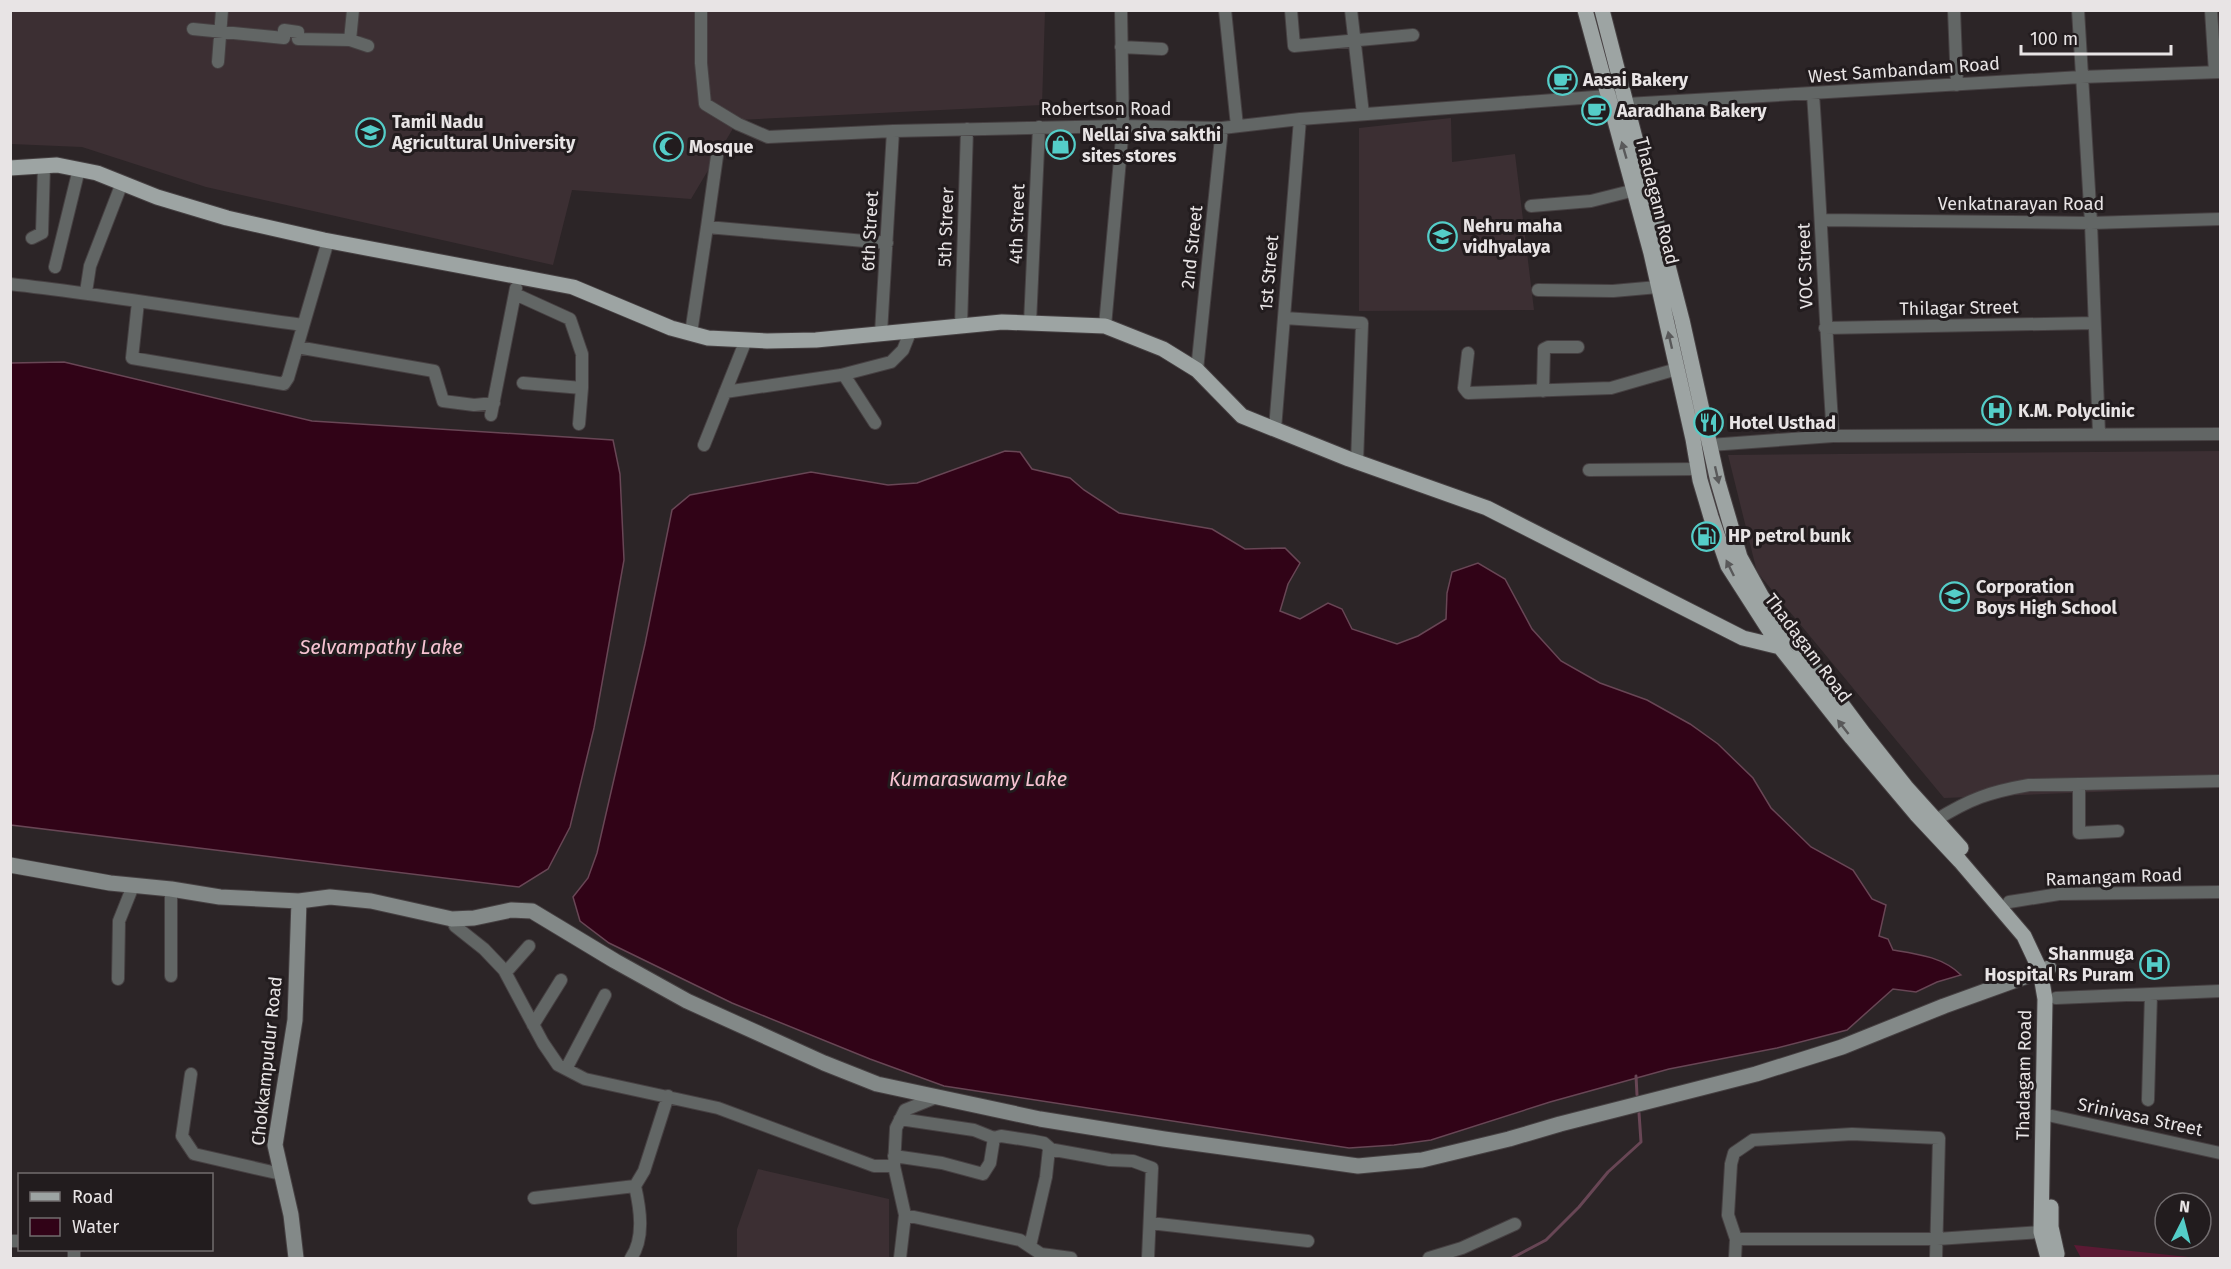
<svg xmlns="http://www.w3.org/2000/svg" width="2231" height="1269" viewBox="0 0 2231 1269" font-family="'Fira Sans',sans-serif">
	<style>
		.built { fill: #3c2f33 }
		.green { fill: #5b1a34 }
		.water { fill: #310317; stroke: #684655; stroke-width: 1.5 }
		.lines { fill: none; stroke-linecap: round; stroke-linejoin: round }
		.stream { stroke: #684655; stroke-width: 3 }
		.street-casing { stroke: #464042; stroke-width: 14 }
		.secondary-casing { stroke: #464042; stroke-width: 17 }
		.primary-casing { stroke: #464042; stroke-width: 17 }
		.street { stroke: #626665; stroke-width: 12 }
		.secondary { stroke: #838988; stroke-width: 15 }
		.primary { stroke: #9da4a3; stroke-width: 15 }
		.oneway { fill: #59595a }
		.labels { text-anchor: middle; stroke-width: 6; stroke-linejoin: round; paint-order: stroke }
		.street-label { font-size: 18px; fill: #e8e4e5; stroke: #221c1e }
		.poi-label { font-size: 18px; font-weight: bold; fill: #e8e4e5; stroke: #221c1e; text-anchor: start }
		.water-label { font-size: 20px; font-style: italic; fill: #f7c3d2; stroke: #221c1e }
	</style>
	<rect width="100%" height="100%" fill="#2c2527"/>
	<path class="built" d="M10,11H1045L1042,105L738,120L691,199L572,190L553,265L206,187L82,147L11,144Z
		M1451,118L1452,162L1515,154L1534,310L1359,311V128Z
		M2220,451V787L1944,798L1757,572L1728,455Z
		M758,1169L889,1199V1258H737V1229Z"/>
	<path class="green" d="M2074,1245L2198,1258H2081Z"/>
	<path class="water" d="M64,362L312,421L613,440L620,474L624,560L594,728L570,827L548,869L519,887L11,825V363Z
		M1005,451L1020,452L1032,469L1070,478L1084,490L1119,513L1212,529L1245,549L1285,548L1300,563L1288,584L1280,611L1300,619L1328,603L1342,609L1352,629L1397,644L1418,636L1446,619L1447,593L1452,572L1478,563L1505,579L1532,629L1561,661L1600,683L1647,700L1690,724L1718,744L1753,778L1771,808L1811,847L1853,870L1872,899L1886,905L1879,936L1888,939L1893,950C1918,954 1943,957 1961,975L1937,982L1916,992L1893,989L1847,1030L1777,1048L1669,1069L1550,1102L1431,1140L1394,1145L1349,1148L944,1086L870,1059L732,1003L609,943L580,921L573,897L588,878L597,853L645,644L672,510L690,495L811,472L888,485L917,483Z"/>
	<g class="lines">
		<path class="stream" d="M1636,1076L1637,1095
			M1512,1258L1546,1240L1579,1207L1608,1172L1641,1142L1639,1113"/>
		<defs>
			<path id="street" d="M701,10V63L705,104L738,124L768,137L893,131L1123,126L1222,128L1300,119L1608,96L1627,104L2081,77L2220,72
				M1225,10L1237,126
				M1291,10L1294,46L1413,35
				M1351,10L1363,114
				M1954,10L1957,85
				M2078,10L2091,223L2099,434
				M2211,10L2215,72
				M193,29L284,38V30L298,32V39L350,40L368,46
				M350,40L353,10
				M1121,47L1162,49
				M218,62L222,10
				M1813,94C1821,208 1825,322 1833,436
				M1531,206L1591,201L1635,190
				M1822,220L2091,223L2220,219
				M707,227L717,156
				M32,238L42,233L44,166
				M55,267L79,169
				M10,284C108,295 206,312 303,325
				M1538,290L1613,291L1658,287
				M86,292L90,266L122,183
				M515,294L570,319L582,354V388L579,424
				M138,302L132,358L284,384L288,378L328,241
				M1284,318L1362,323L1357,462
				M1030,323L1039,127
				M961,326L967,129
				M1105,326L1123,126L1121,10
				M1825,328L2094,323
				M691,333L707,227L887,243
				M881,333L893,131
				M297,347L434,371L443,401L474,405L494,403
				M1468,353L1464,388L1468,393L1611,388L1677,369
				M1197,370L1222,128
				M844,375L875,423
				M523,383L582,388
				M1543,391L1544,349L1548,347H1578
				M725,392L841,375L891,362L903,350L911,330
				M491,415L516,288
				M1275,429L1300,119
				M704,445L746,340
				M1710,445L1833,436L2220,434
				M1589,470L1698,469
				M2079,784V833L2118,831
				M1936,820C1970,799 1989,792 2029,785L2220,781
				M2009,902L2059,894L2220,892
				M452,919L455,926L484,949L504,970L543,1043L558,1065L585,1079L718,1108L874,1166H894
				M506,972L529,946
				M171,976V889
				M118,979L119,921L133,886
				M2056,998L2220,991
				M533,1025L561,980
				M566,1069L605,995
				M191,1074L182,1136L194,1154L281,1174
				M2148,1100L2151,994
				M2052,1116L2220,1153
				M900,1119L974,1130L994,1138L1001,1136L1034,1141L1044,1143L1051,1149
				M894,1156L942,1163L983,1174L990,1163L994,1138
				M534,1198L635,1186L644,1171L668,1096
				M905,1215L1020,1240L1041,1254L1071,1258
				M1150,1223L1308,1241
				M1736,1239H1937L2041,1232
				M12,1241H20
				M1030,1246L1046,1177L1049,1149L1110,1160L1133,1161L1152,1168L1148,1258
				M74,1250V1258
				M631,1258C645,1238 640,1208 635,1186
				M900,1258L905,1215L894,1166L896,1128L905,1110L937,1097
				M1429,1258L1462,1248L1515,1224
				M1735,1258L1736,1239L1728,1215L1731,1164L1734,1153L1753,1140L1852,1134L1939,1138L1936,1258"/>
			<path id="secondary" d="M10,865L110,883L171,889L220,897L299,901L330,897L371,901L452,919L474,918L511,910L532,911L615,961L687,1001L824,1063L877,1084L1040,1119L1164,1139L1358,1166L1422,1160L1509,1139L1560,1124L1756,1074L1842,1047L1944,1006L2049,968
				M296,1258L291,1215L275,1145L295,1020L299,901"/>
			<path id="primary" d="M1585,10L1651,253L1693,439L1700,480L1711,517L1728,566L1780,647L1852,738L1916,814L1960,861L2024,936L2040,970L2045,999L2041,1232L2048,1258
				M1602,10L1682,320L1718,482L1740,557L1762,597L1864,734L1906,787L1961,848
				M10,168L57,165L97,173L157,197L227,218L324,240L573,287L671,328L708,338L767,341L816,340L1002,322L1105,326L1163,349L1197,370L1242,416L1349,459L1487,508L1743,638L1780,647L1791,637
				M2051,1207V1227L2057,1254"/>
		</defs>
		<use href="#street" class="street-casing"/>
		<use href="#secondary" class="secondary-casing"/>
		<use href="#primary" class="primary-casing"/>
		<use href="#street" class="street"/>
		<use href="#secondary" class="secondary"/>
		<use href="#primary" class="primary"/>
	</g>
	<defs><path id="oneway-solid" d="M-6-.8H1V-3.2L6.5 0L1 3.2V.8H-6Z" transform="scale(1.5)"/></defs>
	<g class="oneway">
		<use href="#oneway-solid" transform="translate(1624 150) rotate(-106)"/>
		<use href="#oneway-solid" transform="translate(1670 340) rotate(-103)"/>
		<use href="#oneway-solid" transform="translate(1717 475) rotate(77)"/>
		<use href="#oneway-solid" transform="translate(1730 568) rotate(-116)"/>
		<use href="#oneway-solid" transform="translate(1843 727) rotate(-128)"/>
	</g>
	<defs>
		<symbol id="cafe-ring" viewBox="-11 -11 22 22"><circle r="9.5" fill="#221c1e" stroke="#54cdc8" stroke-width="1.5"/><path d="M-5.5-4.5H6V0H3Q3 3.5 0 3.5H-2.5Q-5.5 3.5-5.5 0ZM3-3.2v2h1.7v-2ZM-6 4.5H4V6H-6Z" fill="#54cdc8"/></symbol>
		<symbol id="university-ring" viewBox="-11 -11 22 22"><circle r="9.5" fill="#221c1e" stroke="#54cdc8" stroke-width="1.5"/><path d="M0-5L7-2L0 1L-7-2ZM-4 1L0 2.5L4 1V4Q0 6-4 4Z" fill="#54cdc8"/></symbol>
		<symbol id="shop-ring" viewBox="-11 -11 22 22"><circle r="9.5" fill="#221c1e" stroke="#54cdc8" stroke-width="1.5"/><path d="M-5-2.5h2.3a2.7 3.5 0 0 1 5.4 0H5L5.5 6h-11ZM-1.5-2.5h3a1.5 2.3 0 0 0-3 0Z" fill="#54cdc8"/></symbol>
		<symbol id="mosque-ring" viewBox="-11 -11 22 22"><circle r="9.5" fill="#221c1e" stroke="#54cdc8" stroke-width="1.5"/><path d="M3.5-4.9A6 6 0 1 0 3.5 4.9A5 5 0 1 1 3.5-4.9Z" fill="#54cdc8"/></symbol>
		<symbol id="school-ring" viewBox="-11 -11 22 22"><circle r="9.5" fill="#221c1e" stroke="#54cdc8" stroke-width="1.5"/><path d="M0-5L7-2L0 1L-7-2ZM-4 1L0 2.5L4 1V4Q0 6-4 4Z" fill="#54cdc8"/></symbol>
		<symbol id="hospital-ring" viewBox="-11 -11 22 22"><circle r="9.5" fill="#221c1e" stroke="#54cdc8" stroke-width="1.5"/><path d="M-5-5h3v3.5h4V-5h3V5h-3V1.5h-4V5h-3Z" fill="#54cdc8"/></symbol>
		<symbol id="restaurant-ring" viewBox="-11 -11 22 22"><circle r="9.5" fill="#221c1e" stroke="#54cdc8" stroke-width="1.5"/><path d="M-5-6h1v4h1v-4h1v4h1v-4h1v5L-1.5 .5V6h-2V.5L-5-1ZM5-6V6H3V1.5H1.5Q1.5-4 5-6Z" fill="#54cdc8"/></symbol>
		<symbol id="fuel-ring" viewBox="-11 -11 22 22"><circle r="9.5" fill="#221c1e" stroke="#54cdc8" stroke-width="1.5"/><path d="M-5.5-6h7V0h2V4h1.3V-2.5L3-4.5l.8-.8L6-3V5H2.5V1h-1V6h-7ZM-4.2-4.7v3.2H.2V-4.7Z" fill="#54cdc8"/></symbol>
	</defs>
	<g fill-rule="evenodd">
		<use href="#cafe-ring" x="1546" y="64" width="33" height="33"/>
		<use href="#cafe-ring" x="1580" y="94" width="33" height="33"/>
		<use href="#university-ring" x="354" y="116" width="33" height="33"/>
		<use href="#shop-ring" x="1044" y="128" width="33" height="33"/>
		<use href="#mosque-ring" x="652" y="130" width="33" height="33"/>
		<use href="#school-ring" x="1426" y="220" width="33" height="33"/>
		<use href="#hospital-ring" x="1980" y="394" width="33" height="33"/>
		<use href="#restaurant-ring" x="1692" y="406" width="33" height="33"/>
		<use href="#fuel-ring" x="1690" y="520" width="33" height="33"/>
		<use href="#school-ring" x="1938" y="580" width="33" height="33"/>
		<use href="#hospital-ring" x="2138" y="948" width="33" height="33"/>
	</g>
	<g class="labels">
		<g class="street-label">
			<text transform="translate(1904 70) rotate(-4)" y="6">West Sambandam Road</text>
			<text x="1106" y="115">Robertson Road</text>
			<text transform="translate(1657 201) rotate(76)" y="6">Thadagam Road</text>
			<text x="2021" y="210">Venkatnarayan Road</text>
			<text transform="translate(1017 224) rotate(-88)" y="6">4th Street</text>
			<text transform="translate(946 227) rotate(-88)" y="6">5th Streer</text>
			<text transform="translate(870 231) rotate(-87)" y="6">6th Street</text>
			<text transform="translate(1192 247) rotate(-84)" y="6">2nd Street</text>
			<text transform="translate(1805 266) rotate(-92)" y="6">VOC Street</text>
			<text transform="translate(1269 273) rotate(-85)" y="6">1st Street</text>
			<text transform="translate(1959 308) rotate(-1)" y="6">Thilagar Street</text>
			<text transform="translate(1808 648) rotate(53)" y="6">Thadagam Road</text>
			<text transform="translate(2114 877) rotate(-2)" y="6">Ramangam Road</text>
			<text transform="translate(267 1061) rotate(-84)" y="6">Chokkampudur Road</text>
			<text transform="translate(2024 1075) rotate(-89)" y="6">Thadagam Road</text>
			<text transform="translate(2140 1117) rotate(12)" y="6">Srinivasa Street</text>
		</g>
		<g class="poi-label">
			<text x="1583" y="86">Aasai Bakery</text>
			<text x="1617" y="117">Aaradhana Bakery</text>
			<text x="392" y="128">Tamil Nadu<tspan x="392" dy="21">Agricultural University</tspan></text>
			<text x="1082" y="141">Nellai siva sakthi<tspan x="1082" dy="21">sites stores</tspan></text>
			<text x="689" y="153">Mosque</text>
			<text x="1463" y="232">Nehru maha<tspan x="1463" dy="21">vidhyalaya</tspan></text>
			<text x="2018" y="417">K.M. Polyclinic</text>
			<text x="1729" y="429">Hotel Usthad</text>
			<text x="1728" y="542">HP petrol bunk</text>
			<text x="1976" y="593">Corporation<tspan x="1976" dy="21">Boys High School</tspan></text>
			<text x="2134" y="960" text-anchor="end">Shanmuga<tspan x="2134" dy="21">Hospital Rs Puram</tspan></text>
		</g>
		<g class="water-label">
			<text x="381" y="654">Selvampathy Lake</text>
			<text x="978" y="786">Kumaraswamy Lake</text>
		</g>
	</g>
	<rect width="2231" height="1269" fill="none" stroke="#e8e4e5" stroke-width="24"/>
	<rect x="18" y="1173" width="195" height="78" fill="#221c1e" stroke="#716c6e" stroke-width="1.5"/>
	<rect x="30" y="1192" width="30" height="9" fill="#9da4a3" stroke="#716c6e" stroke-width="1.5"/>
	<text x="72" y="1203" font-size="18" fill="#e8e4e5">Road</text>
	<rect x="30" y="1218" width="30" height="18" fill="#310317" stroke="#716c6e" stroke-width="1.5"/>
	<text x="72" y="1233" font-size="18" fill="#e8e4e5">Water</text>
	<g transform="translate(2183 1221) rotate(6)"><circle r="28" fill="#221c1e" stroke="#716c6e" stroke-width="1.5"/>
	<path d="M0-4.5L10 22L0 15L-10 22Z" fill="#54cdc8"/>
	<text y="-9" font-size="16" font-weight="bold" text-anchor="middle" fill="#e8e4e5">N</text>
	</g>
	<path d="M2021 45v9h150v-9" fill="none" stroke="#e8e4e5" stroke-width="3"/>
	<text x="2030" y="45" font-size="18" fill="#e8e4e5" stroke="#221c1e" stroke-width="4.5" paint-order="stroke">100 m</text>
</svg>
